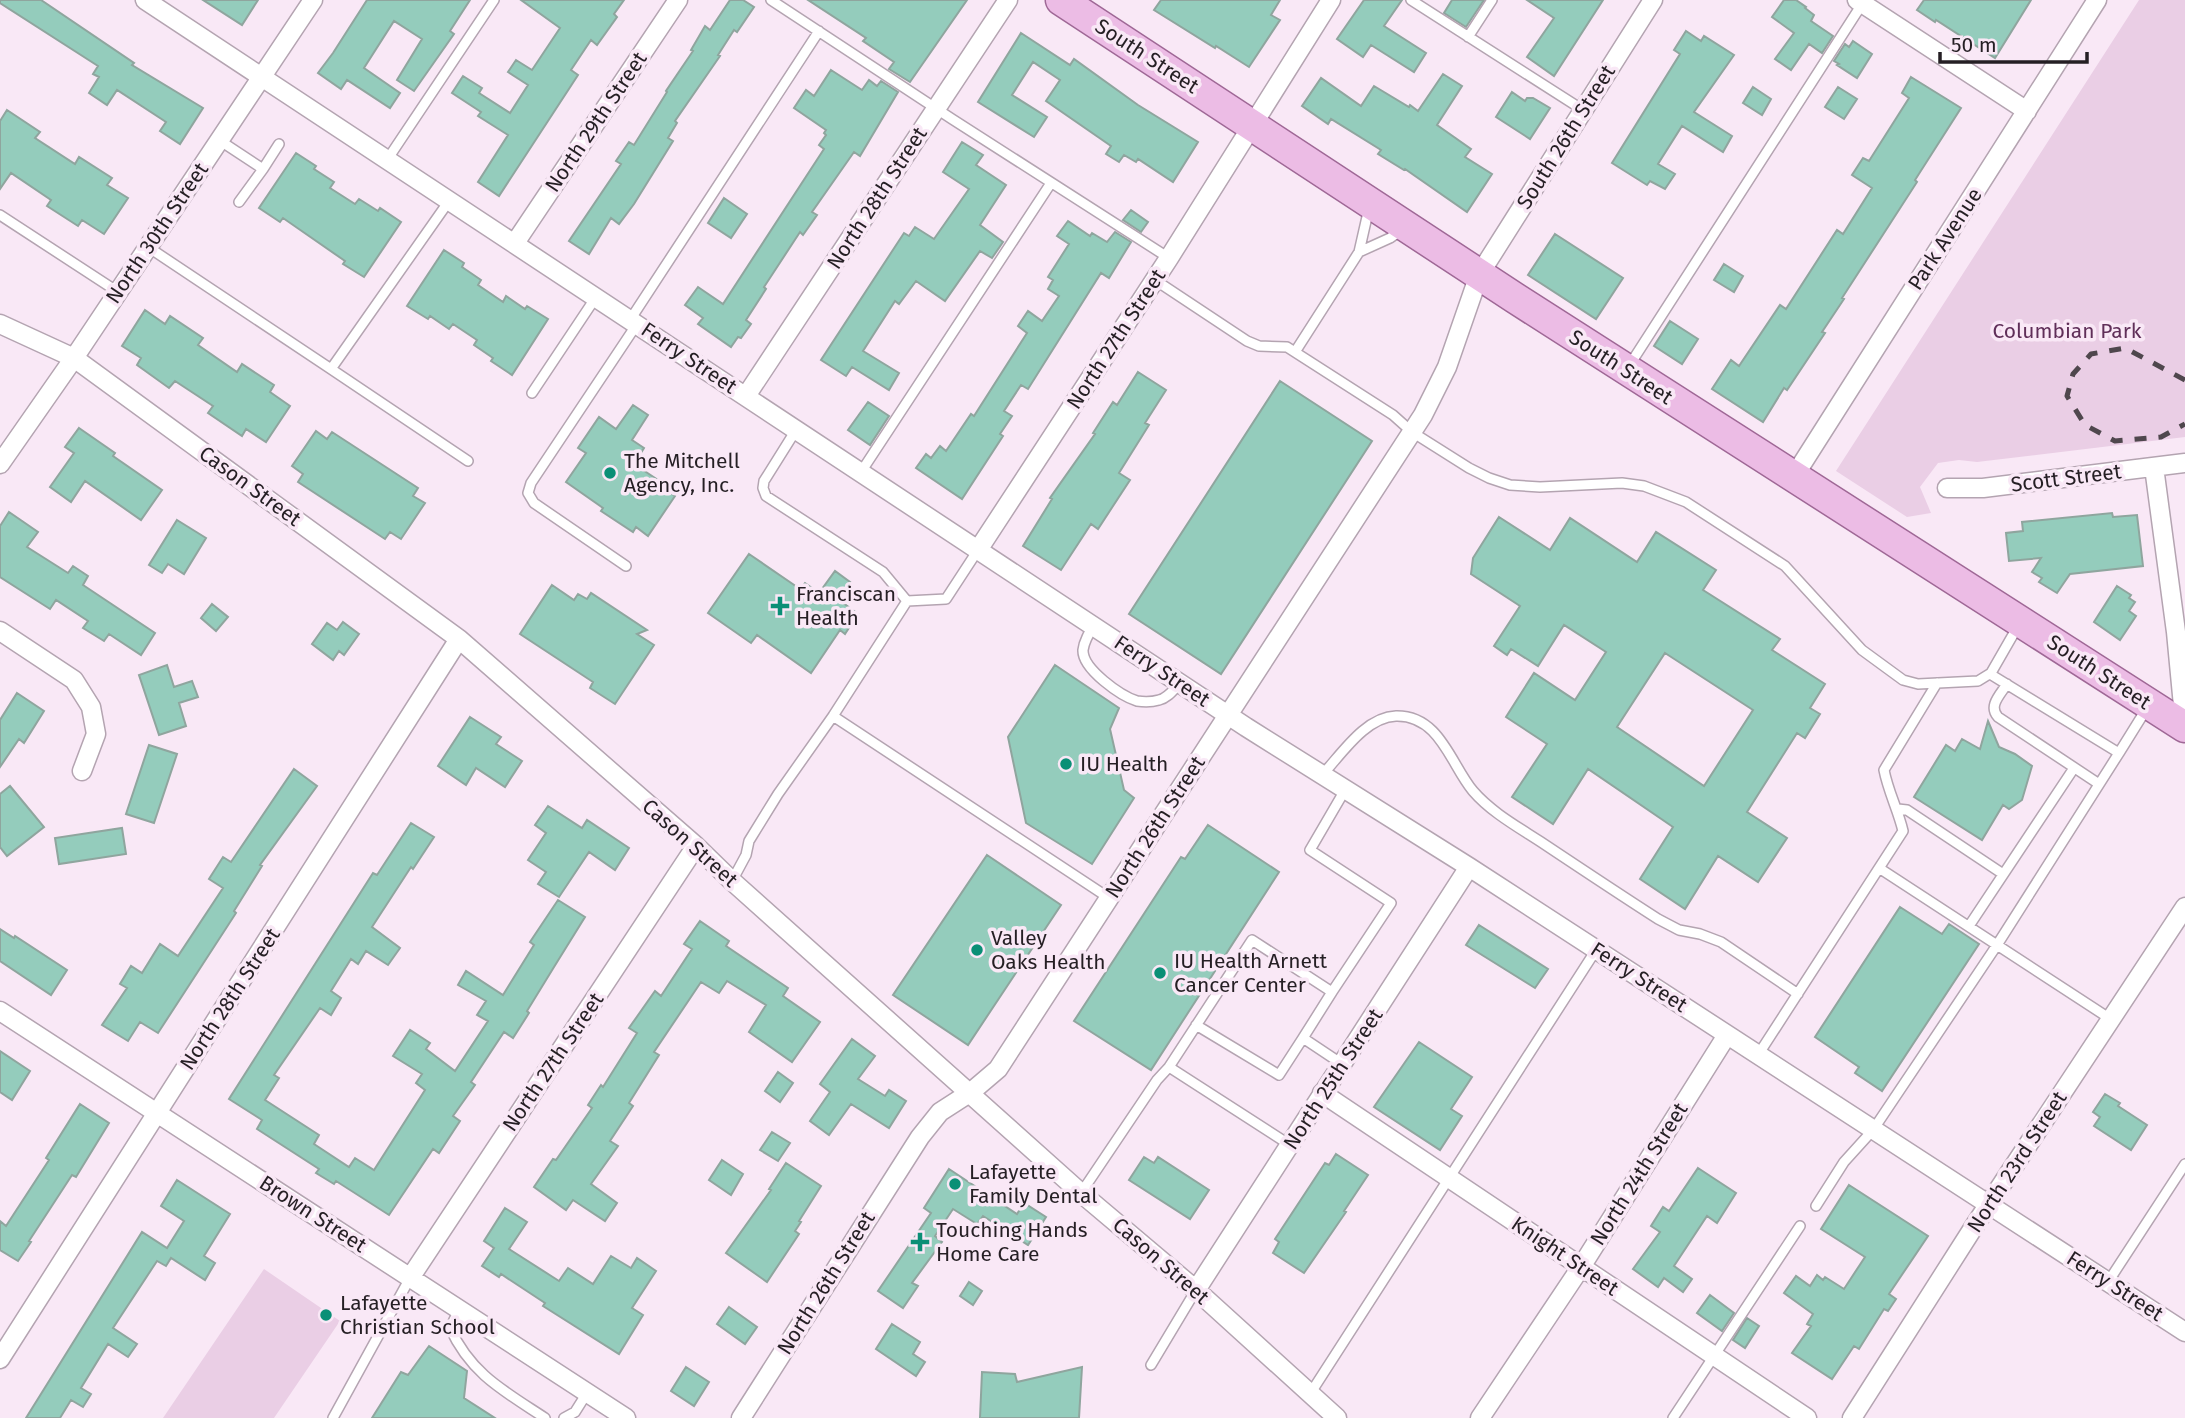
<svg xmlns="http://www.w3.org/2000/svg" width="2185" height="1418" viewBox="0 0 2185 1418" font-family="'Fira Sans',sans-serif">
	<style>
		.green { fill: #eacee5 }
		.building { fill: #94ccbc; stroke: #8fa59e; stroke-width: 2; fill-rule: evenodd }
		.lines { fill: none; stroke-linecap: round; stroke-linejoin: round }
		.service-casing { stroke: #b4a4b1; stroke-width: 12 }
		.minor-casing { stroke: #b4a4b1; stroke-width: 21 }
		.primary-casing { stroke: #9f6896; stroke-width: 33 }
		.service { stroke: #fff; stroke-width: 9 }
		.minor { stroke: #fff; stroke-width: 18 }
		.primary { stroke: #ecbce5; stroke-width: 30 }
		.rail { stroke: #4f474d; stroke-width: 5; stroke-dasharray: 12 12; stroke-linecap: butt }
		.poi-dot { fill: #0a8f76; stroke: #f9e8f6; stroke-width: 2.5 }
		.labels { text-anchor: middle; stroke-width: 7; stroke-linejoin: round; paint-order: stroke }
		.street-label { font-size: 21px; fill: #251f24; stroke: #f9e8f6 }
		.park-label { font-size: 21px; fill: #602f59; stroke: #f9e8f6 }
		.poi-label { font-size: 21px; fill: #251f24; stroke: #f9e8f6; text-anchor: start }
	</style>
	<rect width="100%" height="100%" fill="#f9e8f6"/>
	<path class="green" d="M2139,0H2185V437L1977,462L1959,460L1938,463L1920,487L1931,513L1907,517L1836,471Z
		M264,1269L340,1321L274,1418H163Z"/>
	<path class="building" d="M0,0H41L134,63L132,65L203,108L180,144L160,131L166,122L117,90L107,105L89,93L99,77L93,74L98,66L0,3Z
		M203,0H258L242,25Z
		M367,0H470L450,31L454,34L414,91L397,80L422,39L394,21L364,68L400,93L390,108L347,80L341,89L318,73L333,53Z
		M521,0H624L614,14L617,17L597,45L591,40L571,70L578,75L499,196L478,182L508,135L478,116L481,112L452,93L463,76L482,88L479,93L510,113L528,85L508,72L516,60L532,70L560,28Z
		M730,0H743L754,7L737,32L734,30L718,55L720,56L675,121L677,123L668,138L673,141L634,204L619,224L611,218L589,254L569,241L621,164L616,161L629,142L634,145L667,92L666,91L693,51L691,50L705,26L710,30Z
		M808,0H967L910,82L889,69L894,62L863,41L866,38Z
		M1161,0H1280L1271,15L1280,20L1249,67L1216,46L1215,48L1154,10Z
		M1364,0H1402L1384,26L1426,53L1414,72L1371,45L1363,57L1337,39Z
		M1452,0H1484L1466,27L1444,13Z
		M1527,0H1603L1554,76L1527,57L1554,18Z
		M1784,0H1796L1806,7L1805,8L1814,15L1811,21L1833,36L1822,53L1809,44L1791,70L1775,59L1794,33L1772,17Z
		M1924,0H2031L1995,58L1936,20L1935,22L1917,10Z
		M1686,31L1701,41L1704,36L1734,55L1694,112L1732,136L1723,152L1682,126L1658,164L1675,174L1665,189L1650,181L1647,185L1612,163L1680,54L1674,50Z
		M1021,33L1070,65L1074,59L1138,105L1198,142L1173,182L1138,159L1136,162L1124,155L1119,162L1106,154L1111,146L1046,101L1060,80L1033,62L1012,95L1047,117L1034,137L978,102Z
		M1853,41L1872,54L1857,78L1837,65L1839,64L1834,61L1845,44L1849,47Z
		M831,70L862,90L869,80L877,86L881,81L898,92L860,156L854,152L812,212L817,215L803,235L800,232L764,287L766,289L746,320L751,324L741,338L738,337L731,347L698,324L703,318L685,305L698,287L723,304L824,149L819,145L826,135L824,133L826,130L794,108L806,90L814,96Z
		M1443,74L1462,86L1437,125L1471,149L1465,157L1492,174L1467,212L1405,169L1404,170L1378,154L1381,150L1331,119L1328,124L1302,106L1321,78L1361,106L1374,86L1409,107L1410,105L1418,111Z
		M1911,77L1961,108L1915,180L1917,182L1842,298L1844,299L1822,332L1825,333L1787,390L1784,388L1763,422L1712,389L1731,360L1739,366L1780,305L1786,309L1837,230L1843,234L1872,188L1852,175L1863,158L1869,161L1909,98L1902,93Z
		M1753,87L1771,99L1762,115L1743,103Z
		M1838,87L1857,99L1844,119L1825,107Z
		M1512,92L1525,101L1527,98H1533L1550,108L1530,139L1496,117Z
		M7,110L40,132L35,138L75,164L79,157L112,178L107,185L128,198L104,234L82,220L78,226L47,206L51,200L11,173L0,189V121Z
		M962,142L983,155L976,165L1006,185L980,225L1003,242L992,258L980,251L945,301L916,281L899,304L895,301L863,351L899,373L889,390L852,367L846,376L821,360L904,233L909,236L915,227L934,239L969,189L943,172Z
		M296,153L316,166L314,169L334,182L330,188L355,204L359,199L378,211L380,208L401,222L364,277L343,264L345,261L283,218L280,222L259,208Z
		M724,198L747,214L731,238L708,223Z
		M1131,210L1148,222L1141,232L1123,220Z
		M1068,221L1090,236L1092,233L1107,242L1115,232L1131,242L1109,278L1101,273L1028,389L1021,385L1004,411L1012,416L1000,434L1003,436L962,499L916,468L926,454L931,458L940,446L946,451L971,414L974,416L1027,333L1018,326L1028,311L1042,321L1059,296L1048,289L1053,280L1048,277L1069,244L1057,236Z
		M1555,234L1623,278L1596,319L1528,275Z
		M444,250L464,263L462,267L481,280L478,285L503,302L506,296L525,309L527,306L548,319L512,375L491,361L493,358L474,345L477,340L453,324L449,329L430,316L428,319L407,306Z
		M1724,264L1743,276L1734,292L1714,280Z
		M145,310L165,324L170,316L203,338L198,345L237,372L242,364L274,385L270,392L290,406L266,442L246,429L242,436L208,413L213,406L175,381L169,388L137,365L141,358L122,346Z
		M1670,321L1698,339L1682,364L1654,346Z
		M1138,372L1166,390L1145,423L1149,425L1119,473L1130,480L1098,529L1091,524L1061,570L1023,546L1052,499L1050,498L1095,434L1093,433L1113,402L1117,405Z
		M1280,381L1372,441L1221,674L1129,614Z
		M868,402L889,416L870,445L848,430Z
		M633,405L648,415L632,440L644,448L634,464L664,484L662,487L675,496L648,536L636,527L633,532L601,511L603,508L566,482L586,453L578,448L599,417L616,429Z
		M79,428L115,453L113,456L162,490L141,520L85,481L71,502L50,487L74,453L65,447Z
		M316,431L327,439L332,432L418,488L413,496L425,503L401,539L390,532L385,539L298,482L303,474L292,466Z
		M9,512L38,532L27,547L68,573L73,566L88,576L83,585L155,633L141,655L109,634L104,641L83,628L88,621L56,600L50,609L0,577V526Z
		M2112,513L2113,517L2137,515L2143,566L2070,574L2057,593L2039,582L2042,578L2032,572L2041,558L2009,561L2006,533L2023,531L2022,522Z
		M1499,517L1550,550L1570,518L1637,562L1656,532L1716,570L1703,590L1780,639L1772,650L1825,684L1810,708L1820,714L1805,738L1797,733L1747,812L1787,838L1758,882L1718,856L1685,909L1640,879L1673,827L1588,769L1553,824L1512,797L1547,744L1506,717L1534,673L1575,700L1606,652L1564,625L1538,666L1511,649L1507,655L1494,646L1520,606L1471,574L1473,558ZM1665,653L1753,710L1704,786L1617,727Z
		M177,520L206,538L184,574L168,564L162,573L149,565Z
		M749,554L800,589L805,583L819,593L835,571L850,582L838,599L858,614L845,634L840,630L811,673L757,635L751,643L708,613Z
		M552,585L574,600L578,594L587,599L591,593L647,630L637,634L654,645L615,704L590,688L593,682L520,634Z
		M2117,586L2131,595L2129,598L2135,602L2129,611L2136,616L2120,640L2094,622Z
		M212,604L228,617L216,631L201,618Z
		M343,622L359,634L344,655L339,651L333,660L312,644L327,623L337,630Z
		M167,665L174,687L192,681L198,697L179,703L186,726L159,735L139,675Z
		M1055,665L1119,708L1110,729L1124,790L1134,798L1092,864L1026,823L1008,737Z
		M17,693L44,711L24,743L19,739L0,767V720Z
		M470,717L501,737L496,744L522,761L505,787L476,768L466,785L438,766Z
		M1988,721L1999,747L2015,754L2032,766L2022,800L2009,809L2003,805L1982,840L1914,797L1946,745L1955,751L1962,739L1980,749Z
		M149,745L177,754L154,823L126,814Z
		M294,769L317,786L260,865L262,866L234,911L236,913L158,1033L140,1022L128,1041L102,1025L127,988L120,984L131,966L142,973L160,944L178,956L223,888L209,879L223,857L231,862Z
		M10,786L44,827L7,856L0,847V794Z
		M548,806L582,828L587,820L629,848L615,870L589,852L559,897L538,884L546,872L528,860L546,833L535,825Z
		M411,823L434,837L413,869L411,867L372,927L400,948L388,965L366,951L358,964L351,959L331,991L341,998L331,1015L320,1008L274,1075L279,1078L265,1100L319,1135L314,1144L349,1167L355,1158L374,1170L425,1090L416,1083L422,1074L393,1056L410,1030L430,1043L426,1049L455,1071L488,1021L477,1015L486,1001L458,985L466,971L503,995L534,945L530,942L558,900L585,917L554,967L527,1011L529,1013L513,1038L504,1032L471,1082L475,1085L453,1116L460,1121L439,1153L433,1149L389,1215L336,1181L334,1184L316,1173L319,1169L257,1129L262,1120L229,1099L373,873L377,875Z
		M1208,825L1279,872L1151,1070L1074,1021L1181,857L1185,859Z
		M122,828L126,854L59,864L55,838Z
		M987,855L1061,905L968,1045L893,995Z
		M1900,907L1942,934L1949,924L1979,944L1882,1091L1855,1073L1859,1067L1815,1037Z
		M700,921L729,941L726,946L788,988L783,996L820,1022L792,1062L749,1032L766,1005L727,981L719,993L701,982L654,1052L659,1055L629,1103L633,1106L610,1141L618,1146L591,1184L617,1203L605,1221L573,1200L566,1210L534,1187L553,1159L556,1160L592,1108L588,1105L601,1085L603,1087L637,1033L629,1028L655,991L661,996L692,949L684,944Z
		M1479,925L1548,969L1535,988L1466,945Z
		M0,929L14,938L15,936L67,970L51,995L0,961Z
		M852,1039L875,1056L858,1079L885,1096L889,1090L906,1101L889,1128L851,1104L829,1135L810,1121L830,1092L820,1084Z
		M1419,1042L1472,1077L1451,1109L1462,1116L1440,1150L1374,1107Z
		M0,1051L30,1071L12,1100L0,1092Z
		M778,1072L793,1083L780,1102L765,1091Z
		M2105,1094L2120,1103L2118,1106L2147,1125L2131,1150L2094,1126L2100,1117L2093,1112Z
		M80,1104L109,1123L76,1177L72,1175L29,1241L31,1242L18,1261L0,1250V1221L6,1226L49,1160L46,1158Z
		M772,1132L790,1143L778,1161L760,1150Z
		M1336,1154L1368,1175L1344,1211L1346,1212L1304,1273L1273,1253L1279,1242L1275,1239L1325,1163L1329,1165Z
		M1144,1157L1154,1163L1158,1157L1209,1190L1190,1219L1129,1180Z
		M722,1160L743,1174L731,1195L709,1180Z
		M786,1163L821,1186L799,1221L801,1222L795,1231L799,1234L767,1282L726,1253L771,1190L769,1189Z
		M1698,1168L1736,1193L1717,1223L1707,1216L1674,1266L1692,1279L1683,1292L1664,1278L1658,1287L1633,1269L1660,1232L1651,1226L1663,1207L1669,1211Z
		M949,1169L1017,1214L1024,1203L1046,1217L1028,1245L983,1216L977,1224L953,1209L935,1236L942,1242L912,1283L918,1286L903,1308L878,1291L931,1213L924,1208Z
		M177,1180L230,1214L204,1256L215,1263L205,1280L171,1258L166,1266L157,1261L113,1328L137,1344L128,1357L108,1344L81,1388L91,1394L83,1407L71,1400L60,1418H26L142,1232L167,1248L184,1221L161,1206Z
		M1849,1185L1928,1236L1889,1294L1896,1299L1888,1311L1884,1309L1859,1349L1854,1346L1832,1379L1792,1353L1811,1326L1807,1324L1813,1314L1784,1293L1796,1276L1810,1286L1817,1275L1823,1280L1825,1277L1844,1289L1865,1257L1821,1229Z
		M505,1208L527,1222L509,1249L559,1281L568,1268L593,1284L611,1256L631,1268L637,1258L656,1271L632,1308L643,1315L619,1354L543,1306L545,1303L501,1274L499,1277L482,1266L494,1248L484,1241Z
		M969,1282L982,1291L973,1305L960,1296Z
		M1710,1295L1734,1313L1722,1331L1697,1313Z
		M729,1307L757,1327L745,1344L717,1324Z
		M1747,1318L1759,1326L1745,1348L1733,1340Z
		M892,1324L920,1342L913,1354L925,1362L916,1376L876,1349Z
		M429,1346L467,1371L464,1398L495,1418H372L401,1372L408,1375Z
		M686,1367L709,1382L694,1406L671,1391Z
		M1082,1367L1079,1418H980L982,1372L1015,1374L1017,1382Z"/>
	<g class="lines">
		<defs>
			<path id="service" d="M771,0L952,119L1169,258
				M1411,0L1583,110
				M1468,37L1492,0
				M219,140L263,169L239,202
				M387,160L494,0
				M263,169L279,144
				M449,201L331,369L468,461
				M1369,208L1359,252L1390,238L1403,229
				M0,215L118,292
				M148,247L331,369
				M1155,280L1247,341L1259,346L1287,347L1393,415L1412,432L1469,468L1489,478L1510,485L1540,487L1622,483L1644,486L1686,502L1785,566L1862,650L1903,680L1918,684L1978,681L1991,673L2018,626
				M630,320L819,31
				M1295,352L1359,252
				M1629,366L1864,1
				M532,393L596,297
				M796,430L764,481L763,488L766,496L883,572L907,601
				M861,472L1051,183
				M626,566L534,503L528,493L531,483L637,324
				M1094,625C1089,633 1084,641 1083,650C1082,669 1121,696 1137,701C1144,702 1152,702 1159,700C1168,698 1174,689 1180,683
				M1990,674L2119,753L2147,708
				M2007,684C2000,695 1988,706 1998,717L2099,784
				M833,716L1109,898
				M1322,775C1341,755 1365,717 1396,716C1440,715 1451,765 1473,791C1491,812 1518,827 1541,842C1580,868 1619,894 1658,919L1679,930L1700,934L1721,942L1798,994
				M1898,809L1907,810L2003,874
				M1879,868L2112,1020
				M732,881L746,855L749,841L778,794L833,716L907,601L946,599L978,550
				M1969,926L2074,768
				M1332,992L1391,903L1310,850L1345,790
				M1196,1025L1279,1075L1303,1038
				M1758,1055L1903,831C1898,810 1888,791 1884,770L1937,683
				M1290,1145L1169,1067L1252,940L1332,992L1303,1038L1342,1064
				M1081,1193L1157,1080L1169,1067
				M1816,1206L1844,1162L1873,1130L1997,945L2119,753
				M2108,1282L2185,1164
				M459,1310L450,1328C471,1374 504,1391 545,1418
				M1151,1365L1196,1290
				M1310,1394L1596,950
				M333,1418L410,1278
				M564,1418L575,1412L587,1393
				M1673,1418L1800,1226"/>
			<path id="minor" d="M145,0L1246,727L1469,867L2185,1332
				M1857,0L2027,111
				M515,243L678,0
				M0,324L74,358L459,639L696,846L732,881L1081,1193L1196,1290L1337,1418
				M746,396L1008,0
				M0,464L74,358L313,0
				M2154,467L2176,632L2185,727
				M1793,478L2097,0
				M1947,488H1983L2185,463
				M978,550L1169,258L1331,0
				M0,631L74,680L91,707L96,734L82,771
				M0,1011L626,1418
				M1322,1093L1807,1418
				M410,1278L696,846
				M1196,1290L1469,867
				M0,1359L459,639
				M741,1418L920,1137L940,1112L971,1092L998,1069L1423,415L1447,367L1479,275L1653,0
				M1480,1418L1581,1267L1727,1035
				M1852,1418L1975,1225L2185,907"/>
			<path id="primary" d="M1061,0L1515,298L2185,727"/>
		</defs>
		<use href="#service" class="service-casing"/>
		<use href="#minor" class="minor-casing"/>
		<use href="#primary" class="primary-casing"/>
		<use href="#service" class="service"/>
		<use href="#minor" class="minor"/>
		<use href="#primary" class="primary"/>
		<path class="rail" d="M2185,380L2125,348L2091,354L2073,374L2067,396L2085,425L2115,441L2161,437L2185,424"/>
	</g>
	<g class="poi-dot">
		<circle cx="610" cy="473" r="7"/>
		<path d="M776.5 595.5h7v7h7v7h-7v7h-7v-7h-7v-7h7z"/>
		<circle cx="1066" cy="764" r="7"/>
		<circle cx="977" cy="950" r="7"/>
		<circle cx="1160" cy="973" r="7"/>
		<circle cx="955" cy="1184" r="7"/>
		<path d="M916.5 1231.5h7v7h7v7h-7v7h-7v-7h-7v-7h7z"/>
		<circle cx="326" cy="1315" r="7"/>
	</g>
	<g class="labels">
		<g class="street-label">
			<text transform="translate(1147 56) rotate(33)" y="7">South Street</text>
			<text transform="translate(596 122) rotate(-56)" y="7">North 29th Street</text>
			<text transform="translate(1566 137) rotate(-58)" y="7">South 26th Street</text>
			<text transform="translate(877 198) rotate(-57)" y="7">North 28th Street</text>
			<text transform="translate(157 233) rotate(-56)" y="7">North 30th Street</text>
			<text transform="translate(1945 239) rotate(-57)" y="7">Park Avenue</text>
			<text transform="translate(1116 339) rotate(-57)" y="7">North 27th Street</text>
			<text transform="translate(689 358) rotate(34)" y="7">Ferry Street</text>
			<text transform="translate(1621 367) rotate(33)" y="7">South Street</text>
			<text transform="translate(2066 478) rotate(-7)" y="7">Scott Street</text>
			<text transform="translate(250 486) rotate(36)" y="7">Cason Street</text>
			<text transform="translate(1162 671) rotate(34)" y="7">Ferry Street</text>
			<text transform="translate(2099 672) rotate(33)" y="7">South Street</text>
			<text transform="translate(1155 827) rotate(-57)" y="7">North 26th Street</text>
			<text transform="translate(690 843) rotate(42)" y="7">Cason Street</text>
			<text transform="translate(1639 977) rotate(33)" y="7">Ferry Street</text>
			<text transform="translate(230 999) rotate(-57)" y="7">North 28th Street</text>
			<text transform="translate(553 1062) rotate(-56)" y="7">North 27th Street</text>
			<text transform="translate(1333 1079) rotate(-57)" y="7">North 25th Street</text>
			<text transform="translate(2017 1162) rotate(-57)" y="7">North 23rd Street</text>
			<text transform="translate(1639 1174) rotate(-58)" y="7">North 24th Street</text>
			<text transform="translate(313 1214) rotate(33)" y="7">Brown Street</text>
			<text transform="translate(1565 1256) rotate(34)" y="7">Knight Street</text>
			<text transform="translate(1161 1261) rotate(41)" y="7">Cason Street</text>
			<text transform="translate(826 1283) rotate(-58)" y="7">North 26th Street</text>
			<text transform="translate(2115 1286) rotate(33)" y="7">Ferry Street</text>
		</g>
		<g class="park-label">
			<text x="2067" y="338">Columbian Park</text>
		</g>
		<g class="poi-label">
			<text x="624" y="468">The Mitchell<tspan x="624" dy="24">Agency, Inc.</tspan></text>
			<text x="796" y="601">Franciscan<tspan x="796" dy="24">Health</tspan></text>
			<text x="1080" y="771">IU Health</text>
			<text x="991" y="945">Valley<tspan x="991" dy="24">Oaks Health</tspan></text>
			<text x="1174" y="968">IU Health Arnett<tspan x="1174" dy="24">Cancer Center</tspan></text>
			<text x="969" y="1179">Lafayette<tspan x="969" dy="24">Family Dental</tspan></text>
			<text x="936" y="1237">Touching Hands<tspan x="936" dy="24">Home Care</tspan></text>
			<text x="340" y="1310">Lafayette<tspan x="340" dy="24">Christian School</tspan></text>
		</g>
	</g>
	<path d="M1940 52v10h147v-10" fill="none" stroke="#251f24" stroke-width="3.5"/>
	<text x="1951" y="52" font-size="21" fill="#251f24" stroke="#f9e8f6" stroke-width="5" paint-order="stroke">50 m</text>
</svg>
